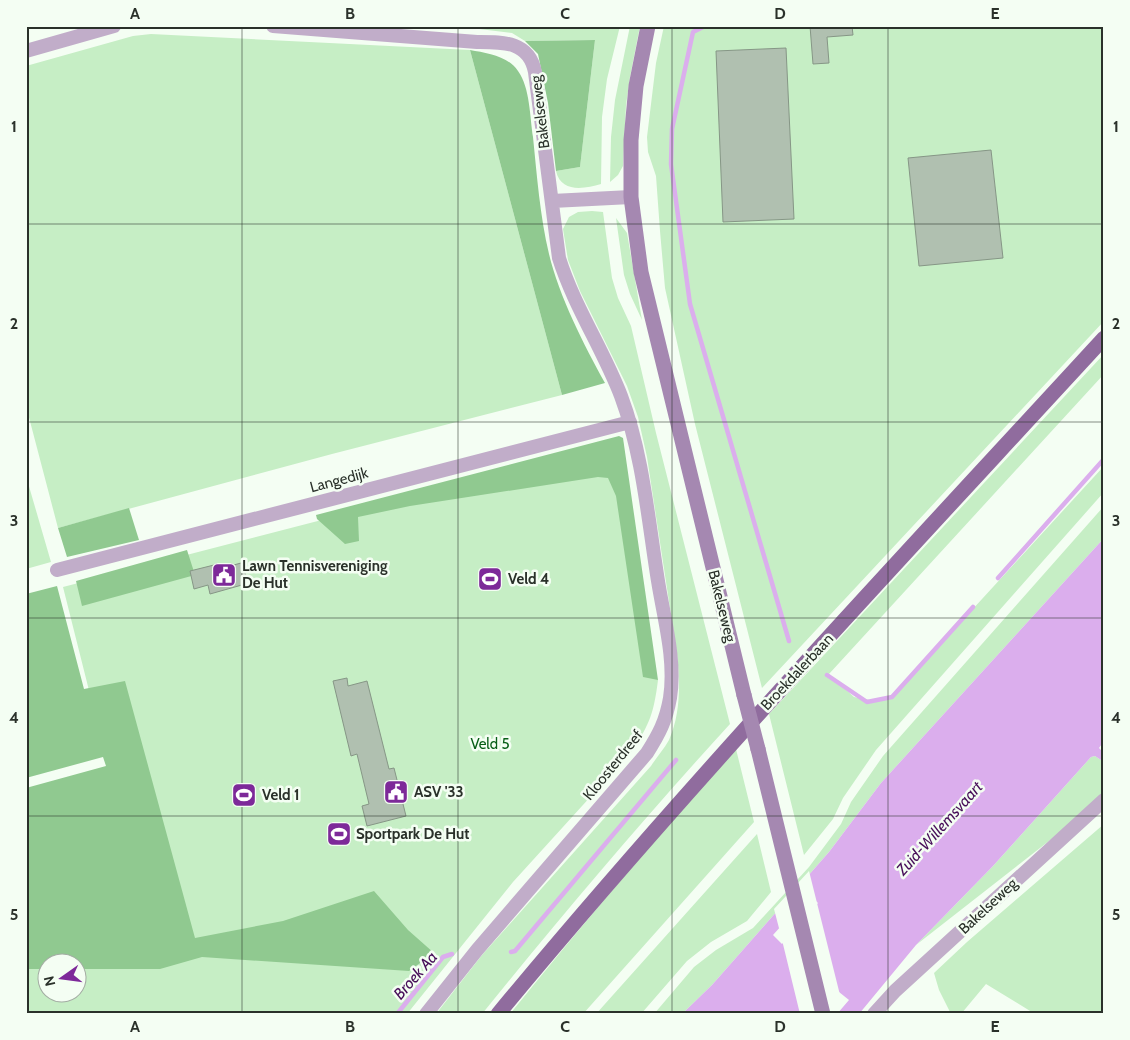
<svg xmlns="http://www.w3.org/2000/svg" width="1130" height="1040" viewBox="0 0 1130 1040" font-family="Cabin,sans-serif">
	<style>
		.green { fill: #c6eec5; fill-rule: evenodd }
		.forest { fill: #90c990 }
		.water { fill: #dbaeed; fill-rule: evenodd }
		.pier { fill: #f4fef3 }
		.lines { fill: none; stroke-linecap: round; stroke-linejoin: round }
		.stream { stroke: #dbaeed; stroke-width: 4.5 }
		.building { fill: #b0c0b0; stroke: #869686 }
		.street { stroke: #c1adc9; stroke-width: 14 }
		.secondary { stroke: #a588b1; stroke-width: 15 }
		.primary { stroke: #906c9e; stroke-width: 15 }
		.secondary-bridge { stroke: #a588b1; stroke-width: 15 }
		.grid { fill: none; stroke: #2a312a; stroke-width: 1; stroke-opacity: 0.55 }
		.labels { text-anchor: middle; stroke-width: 5; stroke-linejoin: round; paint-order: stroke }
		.street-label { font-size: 15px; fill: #2a312a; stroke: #f4fef3 }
		.poi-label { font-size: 15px; font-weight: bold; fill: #2a312a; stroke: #f4fef3; text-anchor: start }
		.park-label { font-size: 15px; fill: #085f17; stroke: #f4fef3 }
		.water-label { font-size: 16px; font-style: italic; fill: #470e59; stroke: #f4fef3 }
		.neatline { fill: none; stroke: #2a312a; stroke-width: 2 }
		.grid-label { font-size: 16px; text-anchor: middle; font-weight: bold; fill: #2a312a }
	</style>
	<rect width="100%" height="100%" fill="#f4fef3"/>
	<path class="green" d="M446,26H620L607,79L602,117L601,184C584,189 561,193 556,171L580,167L595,40L525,41L512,33L471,28Z
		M630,26H640L630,77L626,105L623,166L618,175L610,182L611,137L615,100Z
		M664,26H1104V321L762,688L695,424L665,288L660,231L656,176L648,152L647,137L656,63Z
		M151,34L470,50L562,395L332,454L58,528L26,406V66L133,36Z
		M592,211L603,212L612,278L618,298L631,326L656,433L730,724C644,818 562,915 482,1014H436L482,955L651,766C656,758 664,749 669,740C681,713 680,683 677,654L647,457L638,417L627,386L580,291L568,260L563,229L569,217L578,212Z
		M616,218L627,233L642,320L630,294L624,275Z
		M1104,354V374L829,674L854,697L875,701L894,695L1104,466V492L876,750L843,798L833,819L804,855L769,714Z
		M623,442L656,679L658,680C654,712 650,724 632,751L513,882L407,1014H26V963L154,949L63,587ZM48,962H78V992H48Z
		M26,476L51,562L26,569Z
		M1104,506V538L881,783L829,852L712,985L682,1014H654L694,967L716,950L753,928L809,867L841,824L851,802L883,756Z
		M736,749L754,822L583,1014H510C583,924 658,835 736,749Z
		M1095,756L1104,762V798L916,945L993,866L1091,757Z
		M1104,824V1014H1035L986,984L961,1014H951L939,990L934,973L967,942Z
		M757,834L771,892L747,921L711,942L687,961L641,1014H596Z"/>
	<path class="forest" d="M595,40L580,167L556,171L548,103L538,54L525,41Z
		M470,50C487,53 508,56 518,71C530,87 530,118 533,137C537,176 540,216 549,254C559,296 584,345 605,383L562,395Z
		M619,436L623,438L658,680L643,677L616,496L608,478L598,477L410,506L358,517L359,541L345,544L317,519L316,515Z
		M129,508L139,540L67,557L58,528Z
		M187,550L195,575L82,606L76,581Z
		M57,586L84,689L125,681L195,938L283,921L374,891L408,930L434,953L409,971L202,957L160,969H78V962H48L47,969H26V788L106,766L103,757L26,778V594Z"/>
	<path class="water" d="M1104,538V741L1099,748L1102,751H1104V762L1095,756L1091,757L993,866L916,945L859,1014H837L849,1000L839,992L819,1014H682L712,985L829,852L881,783ZM809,895L818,903L782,944L773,935Z"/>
	<path class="pier" d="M809,871L840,995L822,1014H800L782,940L815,903L809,898L780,932L774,909Z"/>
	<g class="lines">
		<path class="stream" d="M705,26L693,32L672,129L671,164L690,304L789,641
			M998,578L1104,459
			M827,675L867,702L892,697L973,607
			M511,952L515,951L676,760
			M397,1014L443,957L452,954"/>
	</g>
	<path class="building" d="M810,26H852L853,35L827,37L829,63L813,64Z
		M786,48L794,219L723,222L716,51Z
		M991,150L1003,258L919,266L908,158Z
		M241,563L249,583L210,594L208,585L194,589L190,571L218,564L219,569Z
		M347,678L348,686L367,681L389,769L394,768L406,816L367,826L362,806L369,804L357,754L351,756L333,681Z"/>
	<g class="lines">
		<path class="street" d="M273,26L477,42C503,42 529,41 535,72L559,258C574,306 603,349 621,396C643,455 648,519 658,581C664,619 676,660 670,698C666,721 659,734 647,753L477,950L426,1014
			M26,51L114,26
			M552,201L631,197
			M57,570L630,422
			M874,1014L895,991L1104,800"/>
		<path class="secondary" d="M648,26L636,86L631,140V197L641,272L744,695
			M758,749L823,1014"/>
		<path class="primary" d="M498,1014C691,781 899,561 1104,338"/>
		<path class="secondary-bridge" d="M744,695L758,749"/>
	</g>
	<path class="grid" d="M242,26V1014M458,26V1014M672,26V1014M888,26V1014M26,224H1104M26,422H1104M26,618H1104M26,816H1104"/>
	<defs>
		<symbol id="civic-square" viewBox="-11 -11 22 22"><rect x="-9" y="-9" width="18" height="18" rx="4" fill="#7d2999" stroke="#f4fef3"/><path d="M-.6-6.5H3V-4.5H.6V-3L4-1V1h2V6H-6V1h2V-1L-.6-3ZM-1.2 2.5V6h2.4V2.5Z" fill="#fff"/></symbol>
		<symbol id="stadium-square" viewBox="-11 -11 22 22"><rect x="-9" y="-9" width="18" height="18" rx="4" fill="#7d2999" stroke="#f4fef3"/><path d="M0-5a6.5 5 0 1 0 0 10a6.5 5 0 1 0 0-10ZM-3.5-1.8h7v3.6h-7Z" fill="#fff"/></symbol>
	</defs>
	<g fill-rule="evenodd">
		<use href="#civic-square" x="210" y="561" width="28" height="28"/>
		<use href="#stadium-square" x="476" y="565" width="28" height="28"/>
		<use href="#civic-square" x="382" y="778" width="28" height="28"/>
		<use href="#stadium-square" x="230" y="781" width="28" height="28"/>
		<use href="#stadium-square" x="325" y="820" width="28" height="28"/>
	</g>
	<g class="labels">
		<g class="street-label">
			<text transform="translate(540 112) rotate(-97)" y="5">Bakelseweg</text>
			<text transform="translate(339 480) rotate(-15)" y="5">Langedijk</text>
			<text transform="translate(722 606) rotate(76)" y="5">Bakelseweg</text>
			<text transform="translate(797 672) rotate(-47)" y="5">Broekdalerbaan</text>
			<text transform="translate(613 765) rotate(-51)" y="5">Kloosterdreef</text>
			<text transform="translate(988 906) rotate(-43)" y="5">Bakelseweg</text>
		</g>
		<g class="poi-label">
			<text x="242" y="571">Lawn Tennisvereniging<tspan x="242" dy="17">De Hut</tspan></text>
			<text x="508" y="584">Veld 4</text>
			<text x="414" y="797">ASV '33</text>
			<text x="262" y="800">Veld 1</text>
			<text x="356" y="839">Sportpark De Hut</text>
		</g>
		<g class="park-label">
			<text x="490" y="749">Veld 5</text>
		</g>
		<g class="water-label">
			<text transform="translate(939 828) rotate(-48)" y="6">Zuid-Willemsvaart</text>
			<text transform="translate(415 975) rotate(-49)" y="6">Broek Aa</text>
		</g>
	</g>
	<rect width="1130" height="1040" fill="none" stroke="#f4fef3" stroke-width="55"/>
	<g transform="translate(62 978) rotate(256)"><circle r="24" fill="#f4fef3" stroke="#a3aca3"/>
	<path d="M0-4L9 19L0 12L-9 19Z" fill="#7d2999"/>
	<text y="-8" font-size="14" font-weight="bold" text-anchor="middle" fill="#2a312a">N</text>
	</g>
	<rect x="28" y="28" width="1074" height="984" class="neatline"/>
	<g class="grid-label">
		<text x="135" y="19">A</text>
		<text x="350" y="19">B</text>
		<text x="565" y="19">C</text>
		<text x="780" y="19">D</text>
		<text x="995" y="19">E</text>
		<text x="14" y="132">1</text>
		<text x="1116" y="132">1</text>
		<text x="14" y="329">2</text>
		<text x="1116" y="329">2</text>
		<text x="14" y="526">3</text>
		<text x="1116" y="526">3</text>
		<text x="14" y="723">4</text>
		<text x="1116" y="723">4</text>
		<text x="14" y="920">5</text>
		<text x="1116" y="920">5</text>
		<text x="135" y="1032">A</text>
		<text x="350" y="1032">B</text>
		<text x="565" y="1032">C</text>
		<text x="780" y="1032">D</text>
		<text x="995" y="1032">E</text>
	</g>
</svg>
